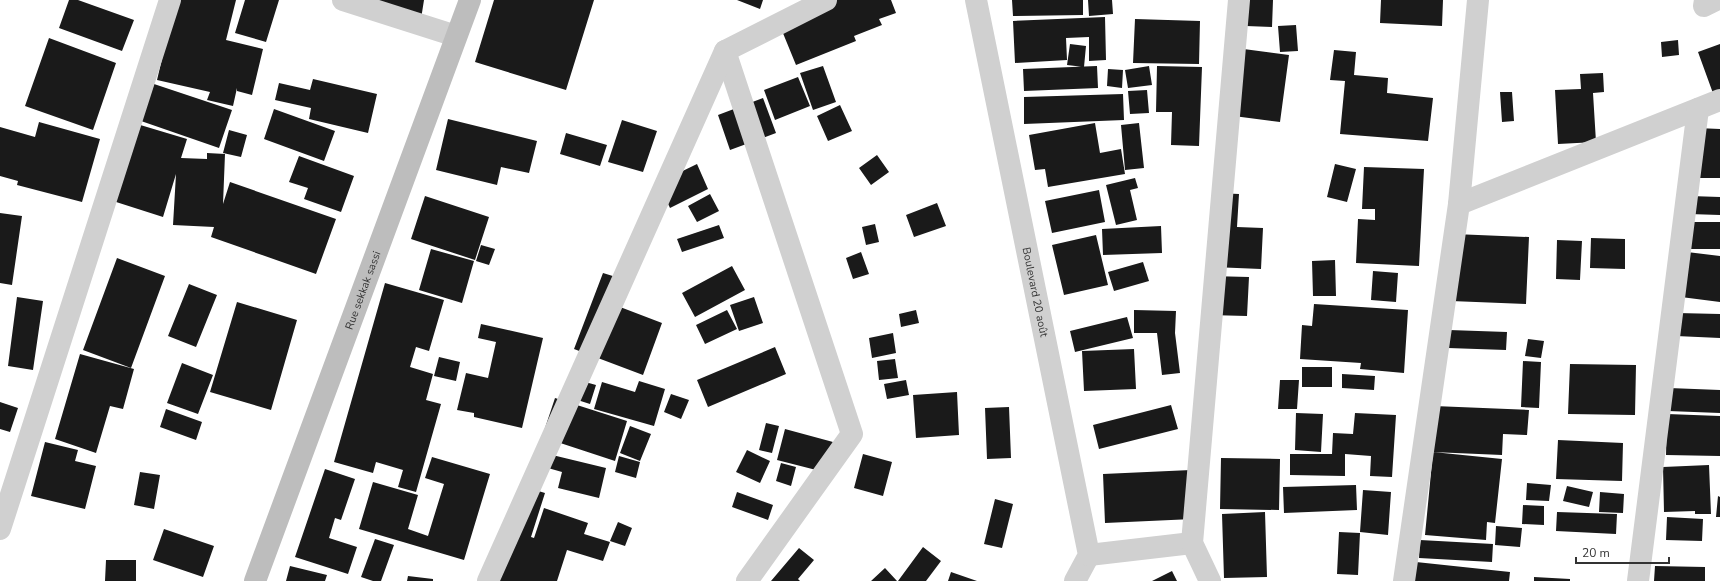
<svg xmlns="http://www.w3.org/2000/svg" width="1720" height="581" viewBox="0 0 1720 581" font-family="'Nunito Sans',sans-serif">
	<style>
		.building { fill: #1a1a1a }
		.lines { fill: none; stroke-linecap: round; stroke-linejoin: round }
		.street { stroke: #d0d0d0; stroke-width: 22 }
		.secondary { stroke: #bdbdbd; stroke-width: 22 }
		.labels { text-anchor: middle; stroke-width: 4; stroke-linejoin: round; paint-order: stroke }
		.street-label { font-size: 11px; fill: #333; stroke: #fff }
	</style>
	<rect width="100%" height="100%" fill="#fff"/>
	<path class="building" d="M69,0H78L134,20L122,51L59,28Z
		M176,0H236L226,40L263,49L252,95L237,91V88L233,106L207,100L210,92L157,80Z
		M245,0H279L266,42L235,33Z
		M375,0H424L421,19Z
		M494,0H594L566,90L475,62Z
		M737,0H763L760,9Z
		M830,0H891L896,13L879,19L882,25L854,36L856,41L796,65L778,21Z
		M1012,0H1083V15L1013,16Z
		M1088,0H1112L1113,14L1089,16Z
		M1247,0H1273L1272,27L1246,26Z
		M1381,0H1443L1442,26L1380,23Z
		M1105,17L1106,60L1089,61V37L1066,38L1067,60L1015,63L1013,21Z
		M1135,19L1200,21L1199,64L1133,63Z
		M1296,25L1298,51L1280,52L1278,26Z
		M49,38L116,63L93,130L25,106Z
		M1678,40L1679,55L1662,57L1661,42Z
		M1070,44L1086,46L1084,67L1067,65Z
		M1720,44V93L1714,96L1698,52Z
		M1236,48L1289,55L1280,122L1226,115Z
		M1334,50L1356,52L1354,75L1388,78L1387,93L1433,98L1428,141L1340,134L1345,81L1330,80Z
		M823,66L836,102L813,110L800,73Z
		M1097,66L1098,88L1024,91L1023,69Z
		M1149,66L1152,85L1128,88L1125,70Z
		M1157,66L1202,67L1199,146L1171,145L1172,112H1156Z
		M1108,69L1123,70L1122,88L1107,86Z
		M1603,73L1604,92L1593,93L1596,142L1558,144L1555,90L1581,89L1580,74Z
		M798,77L810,106L775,120L764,90Z
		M313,79L377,94L368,133L309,119L311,108L275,100L279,83L310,90Z
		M154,84L232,110L219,148L141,121Z
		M1147,90L1149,113L1130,114L1128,91Z
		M1500,92H1512L1514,121L1502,122Z
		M1123,94L1124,120L1024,124V97Z
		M763,98L776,133L730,150L718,115Z
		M840,105L852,131L828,141L817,116Z
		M274,109L335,131L324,161L264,139Z
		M448,119L537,141L529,173L501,167L497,185L436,170Z
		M622,120L657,131L643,172L608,162Z
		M39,122L100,139L82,202L17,185L18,181L0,176V127L35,137Z
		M1095,123L1100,153L1121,149L1125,174L1048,187L1045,169L1035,170L1029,135Z
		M1139,123L1144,168L1125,170L1121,125Z
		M137,124L187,139L181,158L207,159V153L225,154L223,204L230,182L336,219L316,274L211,237L214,227L173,225L176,174L163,217L113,201Z
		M1697,128L1720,129V178H1696Z
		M229,130L247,135L241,157L223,153Z
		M566,133L607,145L600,166L560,154Z
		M877,155L889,172L871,185L859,168Z
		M299,156L354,176L341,212L304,199L308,188L289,182Z
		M697,164L708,189L670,208L658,183Z
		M1335,164L1356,169L1347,202L1327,197Z
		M1364,167L1424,169L1419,266L1356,263L1358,219L1375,220V209H1362Z
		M1135,178L1138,188L1130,190L1137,220L1116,225L1106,185Z
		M1099,190L1105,222L1052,233L1045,201Z
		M1217,193L1239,194L1237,227L1263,228L1261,269L1213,267Z
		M710,194L719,211L697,222L688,206Z
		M425,196L489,217L475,260L411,239Z
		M1690,196L1720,197V215L1689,214Z
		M937,203L946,226L914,237L906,215Z
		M0,213L22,216L12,285L0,283Z
		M1688,222H1720V249H1688Z
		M875,224L879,242L866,245L862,227Z
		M719,225L724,238L682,252L677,239Z
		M1161,226L1162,253L1103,255L1102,229Z
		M1454,234L1529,237L1526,304L1451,301Z
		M1096,235L1108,285L1064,295L1052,245Z
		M1591,238L1625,239V269L1590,268Z
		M1557,240L1582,241L1580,280L1556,279Z
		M481,245L495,249L489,265L476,261Z
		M431,249L474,261L462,303L419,290Z
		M861,252L869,274L853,279L846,258Z
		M1687,252L1720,256V302L1681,297Z
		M117,258L165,276L131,368L83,350Z
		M1335,260L1336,296H1313L1312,261Z
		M1143,262L1149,281L1114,291L1108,272Z
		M732,266L745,290L695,317L682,293Z
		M1373,271L1398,273L1396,302L1371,300Z
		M603,273L616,277L607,302L662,323L643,375L574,349Z
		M1210,276L1249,277L1247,316L1209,315Z
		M385,283L444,300L429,351L416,347L410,367L433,374L426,400L441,404L416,492L398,487L403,470L376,462L373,473L334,462Z
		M189,284L217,295L196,347L168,336Z
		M17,297L43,301L33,370L8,366Z
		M754,297L763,323L739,331L730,305Z
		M237,302L297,320L271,410L210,392Z
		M1314,304L1408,310L1404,373L1360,369L1361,363L1300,359L1302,325L1312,326Z
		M727,310L737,329L705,344L696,325Z
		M916,310L919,323L901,327L899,314Z
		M1134,310L1176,311L1175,333L1180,373L1162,375L1157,333H1134Z
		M1677,313L1720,314V338L1676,336Z
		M1127,317L1133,338L1075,352L1070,331Z
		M481,324L543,338L522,428L474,417V413L457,410L466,373L488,378L496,342L478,338Z
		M1449,330L1507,332L1506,350L1448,348Z
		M893,333L896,353L872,358L869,338Z
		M1528,339L1544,341L1541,358L1525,356Z
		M775,347L786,374L708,407L697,380Z
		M1134,349L1136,389L1084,391L1082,351Z
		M80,354L134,369L123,409L110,406L96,453L55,439Z
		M439,357L460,362L456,381L434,376Z
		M895,359L898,378L879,380L877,361Z
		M1523,361L1541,362L1539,408L1521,407Z
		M182,363L213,375L198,414L167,403Z
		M1570,364L1636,365L1635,415L1568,414Z
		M1302,367H1332V387H1302Z
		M1342,374L1375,376L1374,390L1342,388Z
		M571,378L596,385L590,404L565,396Z
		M906,380L909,395L887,399L884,384Z
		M1280,380H1299L1297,409H1278Z
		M639,381L665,389L654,426L594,409L602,382L635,392Z
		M1669,388L1720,390V413L1668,411Z
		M957,392L959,435L916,438L913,395Z
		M671,394L689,400L681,419L664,412Z
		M555,398L627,421L615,461L542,437Z
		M0,402L18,408L10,432L0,429Z
		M1171,405L1178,429L1099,449L1093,425Z
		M1434,406L1529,410L1527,435L1503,434L1502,455L1432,452Z
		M1009,407L1011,458L987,459L985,408Z
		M166,409L202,422L196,440L160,427Z
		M1296,413L1323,414L1321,452L1295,450Z
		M1355,413L1396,415L1392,477L1370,476L1371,456L1345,454V476L1290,475V454H1332L1333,433L1353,434Z
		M1667,414L1720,416V456L1666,455Z
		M766,423L779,426L772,453L759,450Z
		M630,426L651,434L640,461L620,453Z
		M785,429L833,442L824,472L777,460Z
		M1558,440L1623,443L1622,481L1556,479Z
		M45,442L78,450L75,461L96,466L85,509L31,496Z
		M747,450L770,461L760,483L736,472Z
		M1433,452L1502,459L1495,523L1487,522L1486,540L1425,535Z
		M544,453L606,468L599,498L558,488L562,472L541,466Z
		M863,454L892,462L883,496L854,488Z
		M619,456L640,462L636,478L615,472Z
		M432,457L490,474L464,560L359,529L373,482L418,495L408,529L428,536L444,484L425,478Z
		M1221,458L1280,459L1279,510L1220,509Z
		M781,463L796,467L791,486L776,481Z
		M1709,465L1711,514H1695V511L1664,512L1663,467Z
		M325,469L355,479L341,520L335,518L329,538L357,547L348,574L295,557Z
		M1191,470L1193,519L1105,523L1103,474Z
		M140,472L160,475L154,509L134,505Z
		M1527,483L1551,485L1549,501L1526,500Z
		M1356,485L1357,510L1284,513L1283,487Z
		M522,486L545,493L531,537L534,538L544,508L588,523L584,534L610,542L603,561L567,550L557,581H491Z
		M1567,486L1593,492L1589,507L1563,501Z
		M1363,490L1391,492L1388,535L1360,532Z
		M737,492L773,505L768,520L732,507Z
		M1600,492L1624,494L1623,513L1599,512Z
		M1718,496L1720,497V517H1716Z
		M995,499L1013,504L1002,548L984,544Z
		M1523,505L1544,506V525L1522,524Z
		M1265,512L1267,577L1224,578L1222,514Z
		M1557,512L1617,514L1616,534L1556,531Z
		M1667,517L1703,519L1702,541L1666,540Z
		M618,522L632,528L625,546L610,541Z
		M1496,526L1522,528L1520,547L1495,545Z
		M164,529L214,546L203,577L153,560Z
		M1339,532L1360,533L1358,575L1337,574Z
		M375,539L394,545L381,581H373L361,577Z
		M1420,540L1493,544L1492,562L1419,558Z
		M923,547L941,561L926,581H898Z
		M799,548L814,560L798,579L800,581H771Z
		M106,560H136V581H105Z
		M1416,562L1510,572L1509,581H1414Z
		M290,566L327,575L325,581H286Z
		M1655,566L1705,567V581H1654Z
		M885,568L897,581H871Z
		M1172,571L1177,581H1152Z
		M951,572L977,581H948Z
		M408,576L433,579V581H407Z
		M1534,577L1570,579V581H1534Z"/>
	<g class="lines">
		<g class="street">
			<path d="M343,0L456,36"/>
			<path id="s1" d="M976,0L1089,555L1075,581"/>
			<path d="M1705,0L1704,6L1716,0"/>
			<path d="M725,51L852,434L747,581"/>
			<path d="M1459,204L1720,100"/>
			<path d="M0,529L170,0"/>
			<path d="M1089,555L1192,543"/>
			<path d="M488,581L725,51L826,0"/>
			<path d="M1210,581L1192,543L1239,0"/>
			<path d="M1404,581L1459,204L1478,0"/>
			<path d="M1638,581L1698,109"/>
		</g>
		<path class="secondary" id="s2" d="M255,581L470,0"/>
	</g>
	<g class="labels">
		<g class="street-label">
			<text dy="4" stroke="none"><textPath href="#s2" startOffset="310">Rue sekkak sassi</textPath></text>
			<text dy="4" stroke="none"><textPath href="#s1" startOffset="298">Boulevard 20 août</textPath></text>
		</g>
	</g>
	<path d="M1576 557v6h93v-6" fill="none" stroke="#333333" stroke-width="2"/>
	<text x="1582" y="557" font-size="12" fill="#333333" stroke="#ffffff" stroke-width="3" paint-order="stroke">20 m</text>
</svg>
